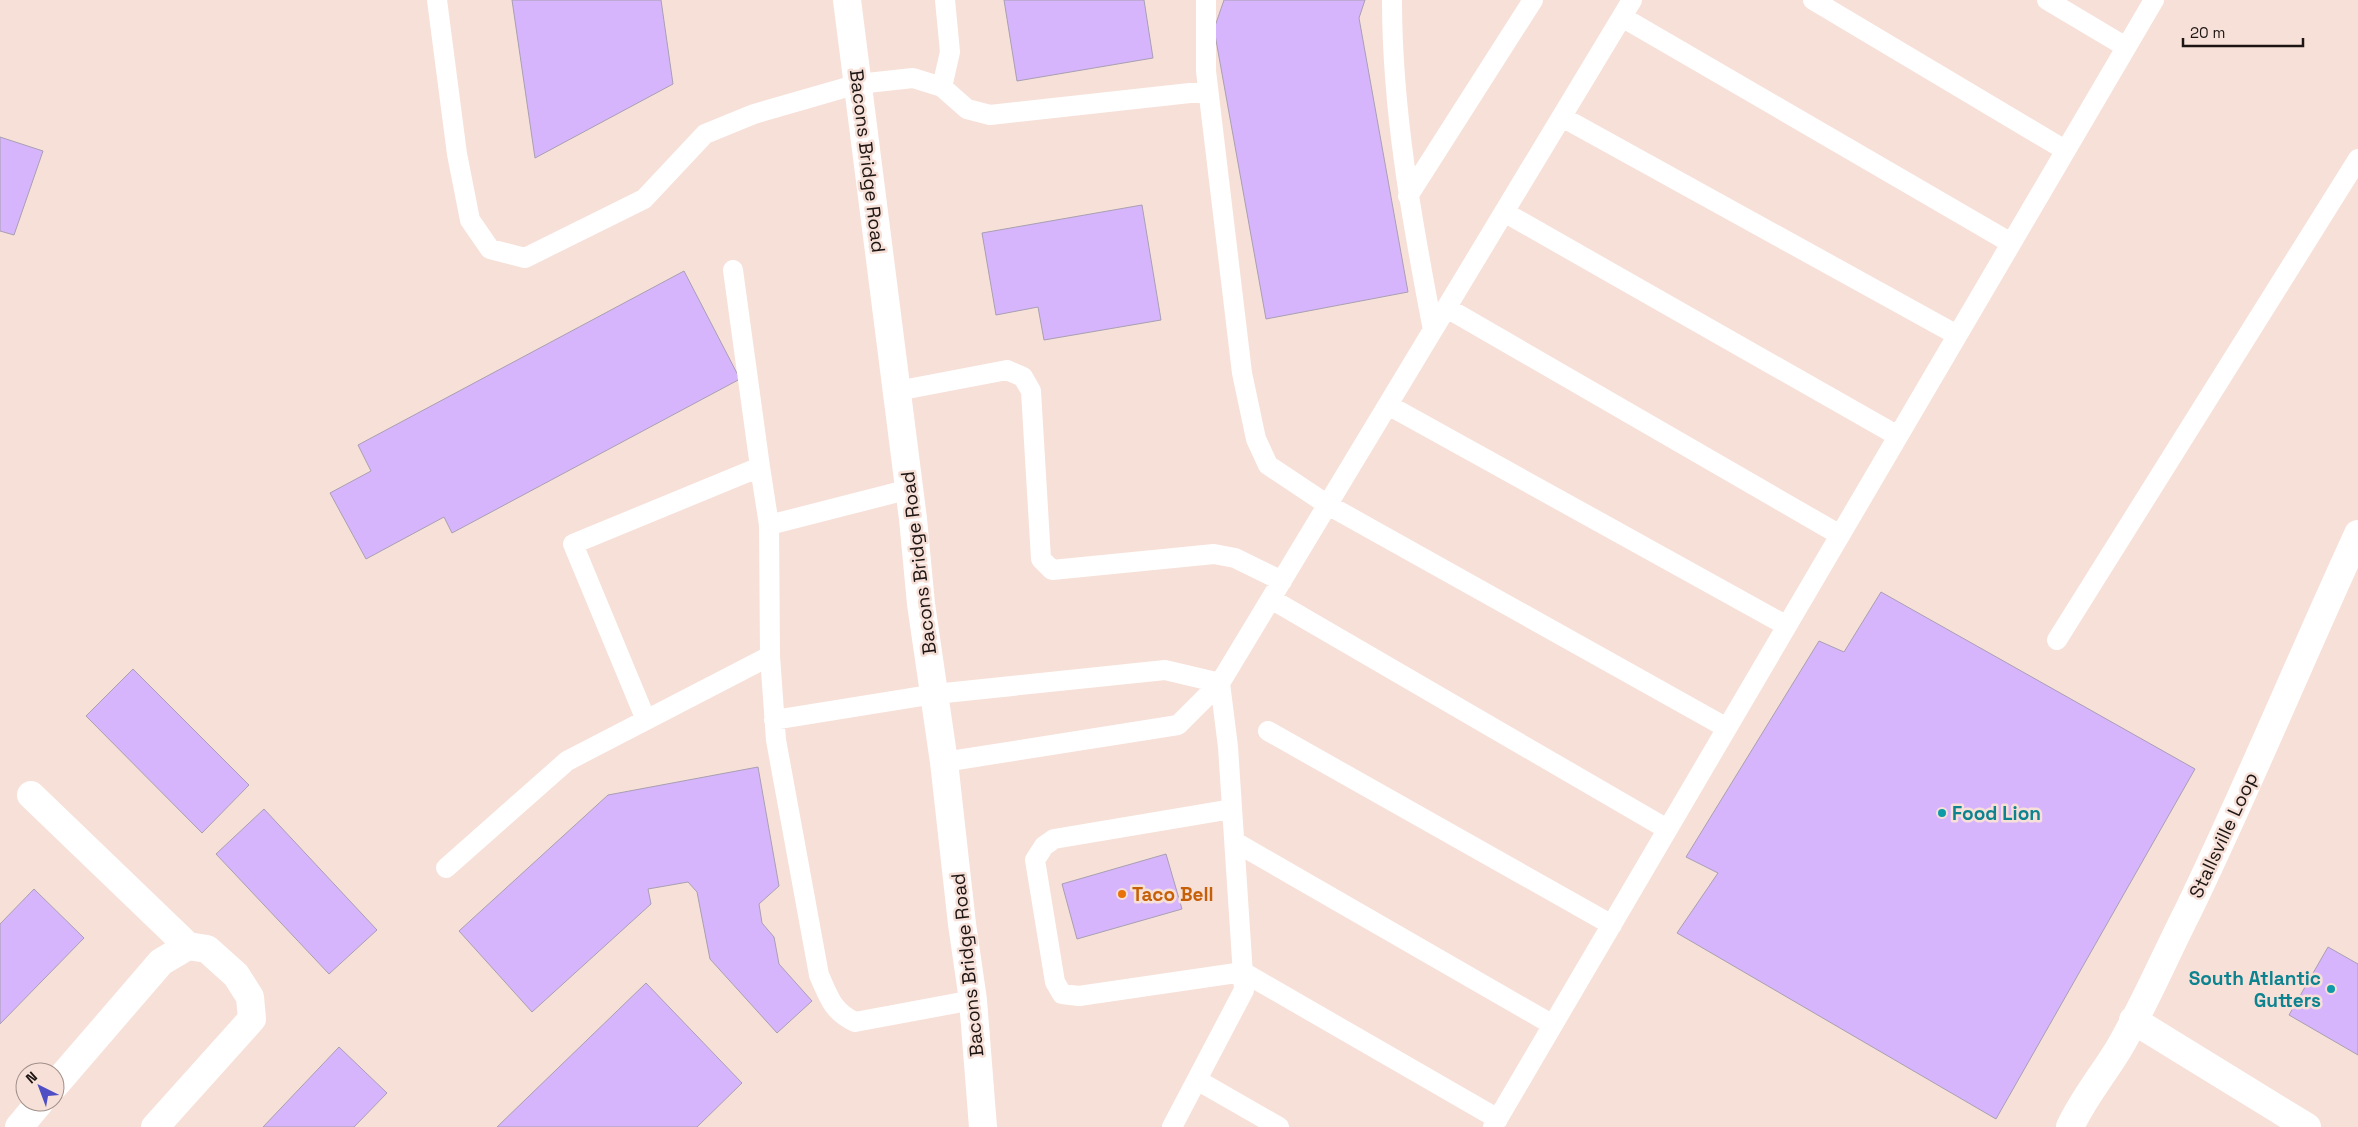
<svg xmlns="http://www.w3.org/2000/svg" width="2358" height="1127" viewBox="0 0 2358 1127" font-family="'Space Grotesk',sans-serif">
	<style>
		.building { fill: #d7b5fc; stroke: #a89fb2 }
		.lines { fill: none; stroke-linecap: round; stroke-linejoin: round }
		.service { stroke: #fff; stroke-width: 20 }
		.minor { stroke: #fff; stroke-width: 28 }
		.secondary { stroke: #fff; stroke-width: 28 }
		.culture-dot { fill: #0f9aa8; stroke: #f7e0d8; stroke-width: 2 }
		.food-dot { fill: #e8710a; stroke: #f7e0d8; stroke-width: 2 }
		.labels { text-anchor: middle; stroke-width: 5; stroke-linejoin: round; paint-order: stroke }
		.street-label { font-size: 19px; fill: #1d1513; stroke: #f7e0d8 }
		.culture-label { font-size: 19px; font-weight: bold; fill: #0d838f; stroke: #f7e0d8; text-anchor: start }
		.food-label { font-size: 19px; font-weight: bold; fill: #c56008; stroke: #f7e0d8; text-anchor: start }
	</style>
	<rect width="100%" height="100%" fill="#f7e0d8"/>
	<path class="building" d="M512,0H661L673,84L535,158Z
		M1004,0H1144L1153,58L1017,81Z
		M1224,0H1365L1359,18L1408,292L1266,319L1214,29Z
		M0,137L43,151L14,235L0,231Z
		M1142,205L1161,320L1044,340L1038,307L996,315L982,233Z
		M684,271L740,379L452,533L444,517L366,559L330,493L371,471L358,445Z
		M1881,592L2195,769L1996,1119L1677,933L1718,873L1686,857L1819,641L1844,652Z
		M133,669L249,785L202,833L86,716Z
		M758,767L779,886L759,904L762,923L774,937L779,964L812,1001L777,1033L710,959L697,892L688,882L648,889L651,904L532,1012L459,931L608,795Z
		M264,809L377,930L329,974L216,854Z
		M1166,854L1182,909L1077,939L1062,884Z
		M34,889L84,938L0,1024V924Z
		M2328,947L2358,964V1055L2289,1015Z
		M646,983L742,1083L697,1127H497Z
		M339,1047L387,1093L354,1127H263Z"/>
	<g class="lines">
		<path class="service" d="M437,0L457,154L470,220L490,249L525,258L644,199L705,134L754,114L858,84L913,78L942,87L967,109L990,115L1208,91
			M1206,0V71L1242,373L1256,439L1268,465L1328,505L1727,728
			M1392,0C1392,111 1412,221 1433,330
			M1813,0L2065,150
			M2047,0L2126,47
			M1622,17L2011,243
			M942,87L950,52L945,0
			M1562,117L1957,335
			M1408,196L1533,0
			M1504,212L1898,436
			M733,270L760,467
			M1447,308L1840,535
			M897,391L1007,370L1023,377L1031,391L1041,559L1052,570L1214,554L1235,558L1282,581
			M1388,405L1787,626
			M910,489L769,525L770,656L776,740L819,975C829,997 832,1011 855,1022L973,1000
			M1271,599L1667,829
			M2057,640L2358,159
			M646,720L573,544L760,467L769,525
			M774,720L935,694L1165,670L1220,683L1178,725L944,762
			M1268,731L1612,925
			M1232,809L1054,839L1044,846L1035,860L1055,982L1062,994L1079,996L1243,972L1498,1119
			M1235,842L1553,1025
			M446,868L567,761L770,656
			M1197,1080L1279,1127
			M1172,1127L1244,990L1228,747L1220,683L1632,0
			M1493,1127L2154,0"/>
		<path class="minor" d="M31,795L188,946
			M2133,1020L2307,1127
			M55,1085L161,962L188,946L207,949L236,975L250,997L252,1019L155,1127
			M19,1127L40,1102
			M2070,1127C2083,1099 2102,1076 2118,1050C2144,1006 2165,956 2188,911C2248,787 2300,660 2358,534"/>
		<path class="secondary" d="M847,0L913,519L921,604L944,762L962,924L973,1000L983,1127"/>
	</g>
	<g class="culture-dot">
		<circle cx="1942" cy="813" r="5"/>
		<circle cx="2331" cy="989" r="5"/>
	</g>
	<circle class="food-dot" cx="1122" cy="894" r="5"/>
	<g class="labels">
		<g class="street-label">
			<text transform="translate(868 161) rotate(83)" y="7">Bacons Bridge Road</text>
			<text transform="translate(918 563) rotate(-97)" y="7">Bacons Bridge Road</text>
			<text transform="translate(2223 835) rotate(-65)" y="7">Stallsville Loop</text>
			<text transform="translate(967 965) rotate(-96)" y="7">Bacons Bridge Road</text>
		</g>
		<g class="culture-label">
			<text x="1952" y="820">Food Lion</text>
			<text x="2321" y="985" text-anchor="end">South Atlantic<tspan x="2321" dy="22">Gutters</tspan></text>
		</g>
		<g class="food-label">
			<text x="1132" y="901">Taco Bell</text>
		</g>
	</g>
	<g transform="translate(40 1087) rotate(318)"><circle r="24" fill="#f7e0d8" stroke="#a08f89"/>
	<path d="M0-4L9 19L0 12L-9 19Z" fill="#504ec5"/>
	<text y="-8" font-size="14" font-weight="bold" text-anchor="middle" fill="#1d1513">N</text>
	</g>
	<path d="M2183 38v8h120v-8" fill="none" stroke="#1d1513" stroke-width="2.5"/>
	<text x="2190" y="38" font-size="15" fill="#1d1513" stroke="#f7e0d8" stroke-width="4" paint-order="stroke">20 m</text>
</svg>
